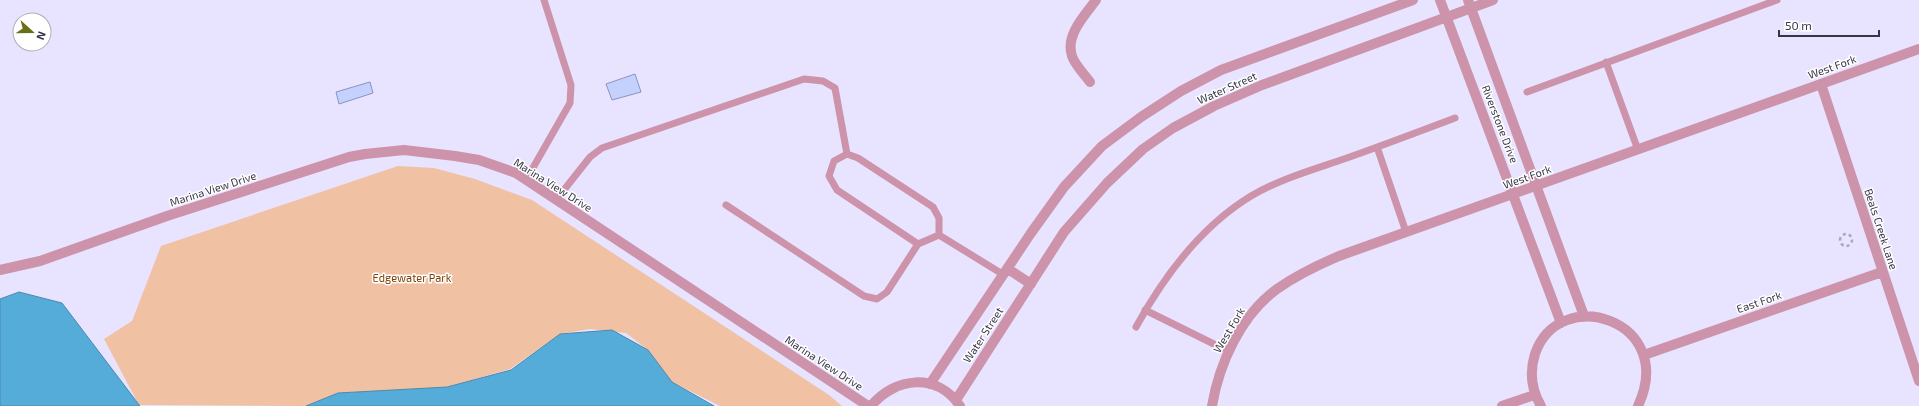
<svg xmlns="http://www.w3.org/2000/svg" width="1919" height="406" viewBox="0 0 1919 406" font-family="'Exo 2',sans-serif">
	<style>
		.green { fill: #f1c1a3 }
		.water { fill: #56acd9; stroke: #4d88ad }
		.building { fill: #c5d1fd; stroke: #8a94be }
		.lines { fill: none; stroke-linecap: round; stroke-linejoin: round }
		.path { stroke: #aaa6be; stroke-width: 2.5; stroke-dasharray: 3 3; stroke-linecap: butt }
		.lane { stroke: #cc93aa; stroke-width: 7 }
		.street { stroke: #cc93aa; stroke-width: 10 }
		.labels { text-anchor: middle; stroke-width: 3; stroke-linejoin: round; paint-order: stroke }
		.street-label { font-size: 11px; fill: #383446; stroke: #fff }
		.park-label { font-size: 11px; fill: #7d3c01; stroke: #fff }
	</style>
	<rect width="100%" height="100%" fill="#e8e3ff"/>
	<path class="green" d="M398,166L434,168L475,179L532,200L829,395L842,406H720L672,382L648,350L626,333L590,329L560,334L510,369L447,387L338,393L306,406L139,405L104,339L132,321L161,246Z"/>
	<path class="water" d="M19,292L62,303L140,406H0V299Z
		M612,330L648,350L672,382L714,406H306L338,393L447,387L511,370L560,334Z"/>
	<path class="building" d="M635,74L641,92L612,100L606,84Z
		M370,82L373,93L339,104L336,92Z"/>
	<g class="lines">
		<path class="path" d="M1840 240a6 6 0 1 1 12 0a6 6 0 1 1-12 0Z"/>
		<path class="lane" d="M1606,62L1638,150
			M1527,92L1777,0
			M1377,147L1406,232
			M847,154L858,158L933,207L939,218V235L918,244L837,190L829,176L834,161Z
			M526,180L570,103L571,85L544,0
			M556,200L590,157L602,148L804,79L823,81L835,88L847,154
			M726,205L864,296L877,299L887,292L918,244
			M939,235L1004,275
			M1145,310L1228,351
			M1136,327C1164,276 1200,227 1251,196C1280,179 1312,170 1344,159C1381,146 1418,132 1455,118"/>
		<path class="street" d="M1440,0L1561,323
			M1468,0L1584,316
			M1090,82C1084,74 1075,65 1072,56C1065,35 1085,15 1096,0
			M1821,84L1919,381
			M1008,269L1031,284
			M0,270L40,261L167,216L349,157L365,154L404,150L455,156L479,160L516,173L868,406
			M1644,355L1882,272
			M930,384L1031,233L1064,187L1102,146L1141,117L1181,91L1221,70L1413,0
			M956,400L1064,232L1107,183L1143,149L1173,128L1214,106L1262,85L1493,0
			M871,406C895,377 937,372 960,406
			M1212,406C1219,364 1241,315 1277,289C1297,275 1318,265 1339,256L1919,49
			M1502,406L1534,395
			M1541,406C1531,389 1529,373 1535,354C1559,283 1678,320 1638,406"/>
	</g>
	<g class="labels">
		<g class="street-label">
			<text transform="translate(1832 67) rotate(-20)" y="4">West Fork</text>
			<text transform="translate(1227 88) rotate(-24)" y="4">Water Street</text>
			<text transform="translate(1500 124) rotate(69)" y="4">Riverstone Drive</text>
			<text transform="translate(1527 177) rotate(-20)" y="4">West Fork</text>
			<text transform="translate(553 185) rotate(32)" y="4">Marina View Drive</text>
			<text transform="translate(213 189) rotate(-18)" y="4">Marina View Drive</text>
			<text transform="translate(1881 229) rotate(72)" y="4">Beals Creek Lane</text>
			<text transform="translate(1759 302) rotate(-19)" y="4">East Fork</text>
			<text transform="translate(1229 330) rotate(-59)" y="4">West Fork</text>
			<text transform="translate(983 335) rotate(-57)" y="4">Water Street</text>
			<text transform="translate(824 363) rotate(33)" y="4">Marina View Drive</text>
		</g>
		<g class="park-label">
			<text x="412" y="282">Edgewater Park</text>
		</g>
	</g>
	<g transform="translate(32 32) rotate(111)"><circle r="19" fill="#ffffff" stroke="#afaeb5"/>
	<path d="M0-3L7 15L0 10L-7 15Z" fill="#6a7016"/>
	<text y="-6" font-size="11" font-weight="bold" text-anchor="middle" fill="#383446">N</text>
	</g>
	<path d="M1779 30v6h100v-6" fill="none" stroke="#383446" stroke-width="2"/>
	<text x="1785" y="30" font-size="12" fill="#383446" stroke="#ffffff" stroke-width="3" paint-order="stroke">50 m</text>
</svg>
